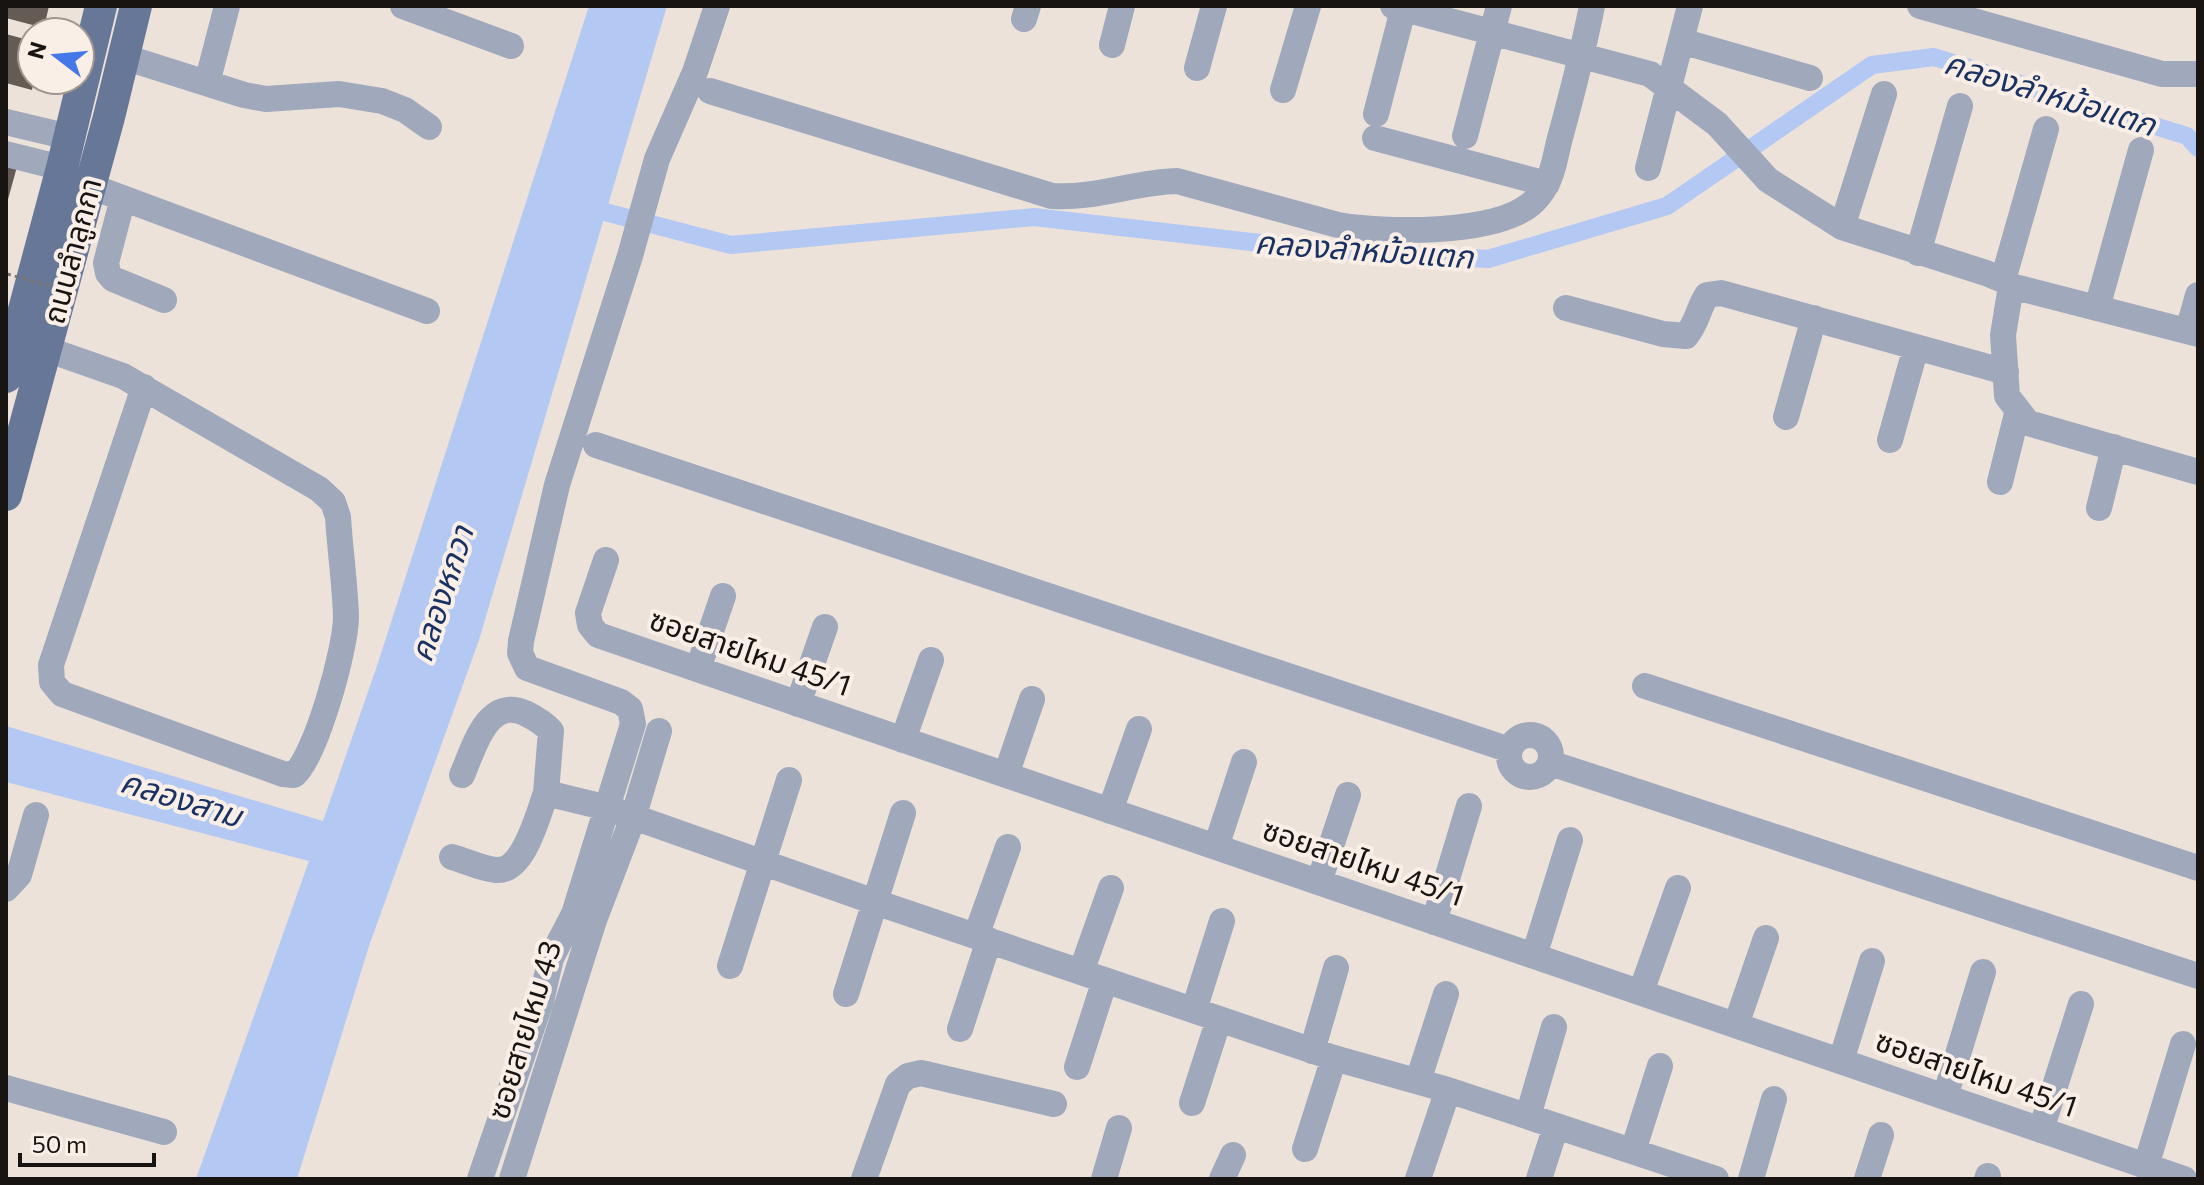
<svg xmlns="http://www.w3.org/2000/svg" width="2204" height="1185" viewBox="0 0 2204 1185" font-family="Commissioner,'Noto Sans Thai',sans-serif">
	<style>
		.water { fill: #b3c8f2 }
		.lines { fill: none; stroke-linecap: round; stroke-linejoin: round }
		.canal { stroke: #b3c8f2; stroke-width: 18 }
		.building { fill: #645b54 }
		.minor { stroke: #9fa9bb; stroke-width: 26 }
		.major { stroke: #667797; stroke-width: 32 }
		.path-bridge { stroke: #7b746e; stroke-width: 3; stroke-dasharray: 4 4; stroke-linecap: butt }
		.labels { text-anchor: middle; stroke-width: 8; stroke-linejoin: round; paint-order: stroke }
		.street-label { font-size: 30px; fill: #181411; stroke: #faefe7 }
		.water-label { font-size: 32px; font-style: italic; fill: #1a3163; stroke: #faefe7 }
	</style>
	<rect width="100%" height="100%" fill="#ede2da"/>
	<path class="water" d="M589,6H667L479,640L369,946L297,1179H196L309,861L6,782V726L323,821L377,666Z"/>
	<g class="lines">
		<path class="canal" d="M582,206L731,245L1034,217L1286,246L1488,259L1667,206L1872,65L1934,57L2187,136L2198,148"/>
	</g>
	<path class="building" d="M6,6H49L44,28L6,18Z
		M6,34L32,41V80H34L32,90L6,83Z
		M6,160L18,163L7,203L6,202Z"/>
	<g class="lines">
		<path class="minor" d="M403,6L511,46
			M1393,6L1650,74L1717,124L1768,180L1842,227L1986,273L2003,280L2011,286L2003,335L2007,396L2028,423L2198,472
			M1920,6L2162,74H2198
			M1024,19L1028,6
			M1681,41L1810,78
			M1112,45L1122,6
			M124,57L244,95L266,99L339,94L382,101L405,110L429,127
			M1197,68L1214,6
			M207,83L227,6
			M1283,90L1308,6
			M710,91L1052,196C1094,199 1135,182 1177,181L1338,225C1384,233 1494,235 1531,204C1536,200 1543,191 1546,185C1554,172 1556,152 1560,138C1572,94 1583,51 1592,6
			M1376,114L1404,6
			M6,122L69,137
			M1465,136L1499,6
			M1375,138L1547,184
			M6,154L62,168
			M1648,168L1690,6
			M90,186L427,311
			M123,198L106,263L108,273L113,279L164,300
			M1842,227L1884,94
			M1918,253L1960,106
			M2003,280L2046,129
			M2011,286L2198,334
			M1566,308L1663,334L1686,336C1697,323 1698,309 1707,295L1721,293L2006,372
			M2097,308L2141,150
			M2188,331L2198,295
			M46,349L123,376L319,489L333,502L338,517C340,550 345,583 346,617C346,648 316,756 294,775L283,774L62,694L52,682L51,665L144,387
			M1786,417L1814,318
			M1890,440L1916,347
			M596,445L1510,750
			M2000,482L2018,410
			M2099,508L2114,447
			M606,560L588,613L590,625L598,635L2184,1179
			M698,669L723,596
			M1645,686L2198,868
			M798,704L825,627
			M1509 756a21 21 0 1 1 42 0a21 21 0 1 1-42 0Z
			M903,740L931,660
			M1550,763L2198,976
			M462,775C474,748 487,696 525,713C535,718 544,723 551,731L546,793L608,808L875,902L1334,1058L1448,1090L1716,1179
			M1006,775L1032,699
			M1110,811L1139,729
			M1216,847L1244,762
			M452,857C466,861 482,869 496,870C524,873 538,814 546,793
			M1319,882L1348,795
			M6,889L19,875L36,815
			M594,920L633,818L659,731
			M1434,922L1469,806
			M976,936L1008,847
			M1534,956L1570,840
			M730,966L789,780
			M1081,972L1111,888
			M1641,992L1678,888
			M846,994L903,813
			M1194,1010L1222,921
			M1736,1025L1766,938
			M960,1029L989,940
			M1312,1051L1336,968
			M1841,1061L1872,961
			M1077,1067L1105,980
			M1418,1081L1446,994
			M6,1088L164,1132
			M1945,1097L1983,972
			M1192,1103L1219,1019
			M1528,1116L1554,1027
			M2041,1130L2081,1004
			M1305,1149L1334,1058
			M1633,1151L1660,1066
			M2146,1166L2183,1044
			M480,1179L541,1001L551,958L574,914L633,724L630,709L621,702L527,668L520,653L521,641L557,485L630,256L657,159L695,72L717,6
			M512,1179L594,920L574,914
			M864,1179L898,1084L908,1076L921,1073L1054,1104
			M1104,1179L1119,1128
			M1222,1179L1233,1155
			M1418,1179L1448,1090
			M1539,1179L1556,1126
			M1751,1179L1774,1099
			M1867,1179L1881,1135
			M1987,1179L1988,1176"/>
		<path class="major" d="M6,377L62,168L101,6
			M6,495L109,117L136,6"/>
		<path class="path-bridge" d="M7,274L77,293"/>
	</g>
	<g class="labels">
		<g class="street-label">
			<text transform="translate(73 251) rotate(-75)" y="10">ถนนลำลูกกา</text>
			<text transform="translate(750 653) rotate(19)" y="10">ซอยสายไหม 45/1</text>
			<text transform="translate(1363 863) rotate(19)" y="10">ซอยสายไหม 45/1</text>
			<text transform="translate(525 1030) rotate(-73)" y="10">ซอยสายไหม 43</text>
			<text transform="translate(1976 1074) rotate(19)" y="10">ซอยสายไหม 45/1</text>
		</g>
		<g class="water-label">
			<text transform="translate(2050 94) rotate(17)" y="11">คลองลำหม้อแตก</text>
			<text transform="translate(1364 250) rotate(4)" y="11">คลองลำหม้อแตก</text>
			<text transform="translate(442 594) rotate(-72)" y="11">คลองหกวา</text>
			<text transform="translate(181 799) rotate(17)" y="11">คลองสาม</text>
		</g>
	</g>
	<rect width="2204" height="1185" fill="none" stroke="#181411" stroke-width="16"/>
	<g transform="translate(56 56) rotate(286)"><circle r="38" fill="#faefe7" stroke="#a09791" stroke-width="2"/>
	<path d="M0-6L14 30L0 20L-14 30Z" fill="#4478e9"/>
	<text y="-12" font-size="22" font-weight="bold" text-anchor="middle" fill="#181411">N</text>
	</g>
	<path d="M20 1153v12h134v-12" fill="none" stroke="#181411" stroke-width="4"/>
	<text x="32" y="1153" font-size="24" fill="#181411" stroke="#faefe7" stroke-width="6" paint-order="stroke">50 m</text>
</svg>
